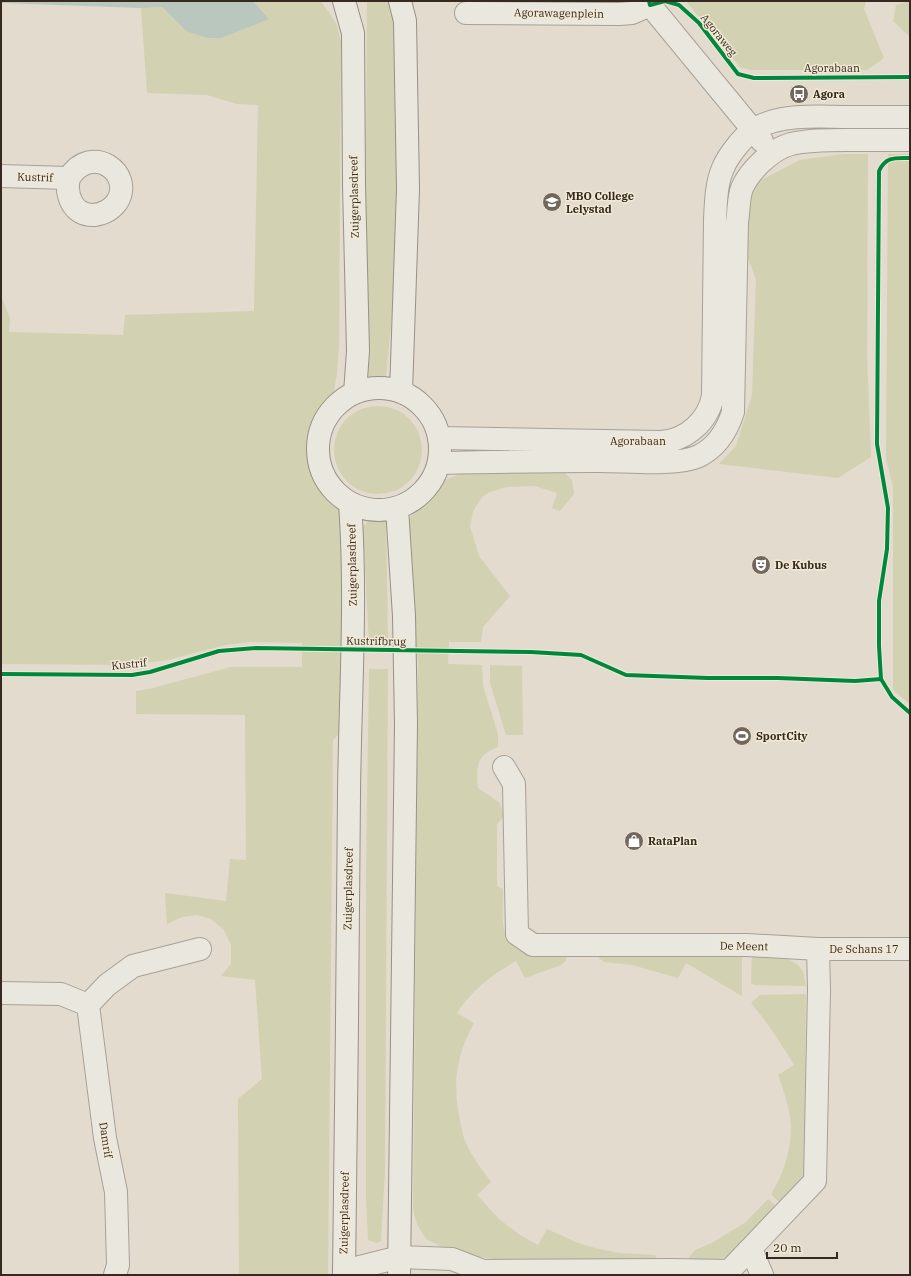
<svg xmlns="http://www.w3.org/2000/svg" width="911" height="1276" viewBox="0 0 911 1276" font-family="'IBM Plex Serif',serif">
	<style>
		.green { fill: #d2d1b1 }
		.water { fill: #b9c7be }
		.lines { fill: none; stroke-linecap: round; stroke-linejoin: round }
		.minor-casing { stroke: #a7a097; stroke-width: 24 }
		.tertiary-casing { stroke: #a7a097; stroke-width: 24 }
		.secondary-casing { stroke: #979086; stroke-width: 24 }
		.minor { stroke: #eae7df; stroke-width: 22 }
		.tertiary { stroke: #eae7df; stroke-width: 22 }
		.secondary { stroke: #eae7df; stroke-width: 22 }
		.cycleway-casing { stroke: #f2e9d5; stroke-width: 6 }
		.cycleway { stroke: #00873e; stroke-width: 4 }
		.labels { text-anchor: middle; stroke-width: 3; stroke-linejoin: round; paint-order: stroke }
		.street-label { font-size: 11px; fill: #352920; stroke: #f2e9d5 }
		.poi-label { font-size: 11px; font-weight: bold; fill: #352920; stroke: #f2e9d5; text-anchor: start }
	</style>
	<rect width="100%" height="100%" fill="#e2dbce"/>
	<path class="green" d="M253,1H321L336,23L341,41L339,345L337,374L334,391L321,407L314,420L309,434L308,451L310,467L317,484L326,496L338,508L347,534L344,728L333,740L328,1275H239L238,1099L262,1079L255,980L221,976L231,964V945L224,930L211,919L197,915L182,917L167,924L165,893L226,901L230,859L246,860L245,715L136,714V691L149,689L231,667H302V643L250,642L225,645L168,660L127,665L1,664V296L10,318L9,332L123,335L125,315L254,311L258,105L237,104L207,95L147,93L141,8L162,7L186,31L269,19Z
		M367,1H394L400,231L386,377L367,376L365,307Z
		M686,1H866L864,9L884,58L867,70H751L740,67Z
		M910,1V37L893,21L896,5Z
		M843,154H868L867,356L871,457L838,478L719,464L736,446L752,395L756,280L744,247L745,199L761,180L800,160Z
		M888,154H910V704L893,690V487L886,459Z
		M334 450a44 44 0 1 1 88 0a44 44 0 1 1-88 0Z
		M467,471H563L572,480L574,494L560,511L552,508L557,493L535,486L507,487L490,492L483,496L473,511L470,526L479,556L510,596L483,627L481,642H449L448,664L482,665L483,686L498,734V747C476,755 476,767 478,788L500,803L504,816L497,824V886L503,889C503,912 497,945 525,952L566,953C567,959 566,962 561,965L525,978L516,961C492,975 472,990 457,1013L474,1023C455,1057 452,1088 461,1125C462,1131 463,1137 466,1143C472,1157 482,1169 491,1182L477,1195L499,1219L520,1235L538,1245L547,1229L578,1243L595,1248L619,1253L655,1255L658,1261L518,1263L456,1253L442,1247L426,1239L417,1224L413,1209L418,663L405,539L410,517L431,499L445,480Z
		M369,521L386,522L388,644H369L363,526Z
		M490,665L522,666L523,735H506L490,683Z
		M369,669H388L385,1171L381,1241L377,1243L368,1240L366,1197V870Z
		M599,953L742,954V996L686,963L678,978L632,965L604,962L599,958Z
		M752,955C769,956 791,954 802,970C804,974 805,981 806,986L754,985L751,983Z
		M806,994L804,1174L802,1182L781,1204L771,1194C784,1174 791,1150 791,1126C790,1109 784,1091 778,1075L794,1065C781,1043 768,1023 751,1003L760,995Z
		M768,1199L778,1208L731,1255L712,1262H688L689,1257L695,1250L712,1243L746,1222Z"/>
	<path class="water" d="M1,1H253L269,19L221,38H207L186,31L162,7L141,8L1,3Z"/>
	<g class="lines">
		<defs>
			<path id="minor" d="M466,13L619,14L632,13L650,5
				M1,176L69,178C91,142 135,173 117,202C111,210 103,214 94,215C73,216 65,195 69,178
				M504,767L514,784L517,934L533,945H747L818,949H910
				M1,993L61,994L88,1005L105,1138L116,1192L118,1265L115,1275
				M88,1005L107,985L133,966L200,949
				M751,1249L762,1275
				M344,1271L400,1257L452,1259L483,1271
				M473,1275L483,1271L671,1270L729,1271L815,1181L819,990L818,949"/>
			<path id="tertiary" d="M649,1L650,5L762,141
				M439,438L661,442C687,440 708,421 713,396L715,219C716,202 716,184 723,168C728,156 742,138 753,130C777,114 818,116 846,117C867,117 889,117 910,117
				M439,463C490,462 542,461 593,461C621,460 675,467 699,456C717,447 727,431 733,412L737,222C739,211 738,199 742,188C750,170 772,149 791,144C808,140 827,140 846,140C867,140 889,140 910,140"/>
			<path id="secondary" d="M344,1L353,33L354,185L358,351L355,393
				M400,1L405,21L408,189L401,392
				M318 449a61 61 0 1 1 122 0a61 61 0 1 1-122 0Z
				M397,508L404,616L406,724L399,1275
				M344,1275C347,1115 347,954 349,794C350,697 357,600 350,503"/>
		</defs>
		<use href="#minor" class="minor-casing"/>
		<use href="#tertiary" class="tertiary-casing"/>
		<use href="#secondary" class="secondary-casing"/>
		<use href="#minor" class="minor"/>
		<use href="#tertiary" class="tertiary"/>
		<use href="#secondary" class="secondary"/>
		<defs>
			<path id="cycleway" d="M649,1L650,5L665,1L679,5L699,23L738,74L754,78L910,77
				M910,158C896,158 886,156 879,171L877,444L888,508L887,549L879,601V646L881,679L892,697L910,713
				M1,674L132,675L150,672L219,651L256,648L531,652L581,655L626,675L708,678H778L855,681L881,679"/>
		</defs>
		<use href="#cycleway" class="cycleway-casing"/>
		<use href="#cycleway" class="cycleway"/>
	</g>
	<defs>
		<symbol id="bus-disc" viewBox="-11 -11 22 22"><circle r="9.5" fill="#72675d" stroke="#f2e9d5"/><path d="M-5-6H5V4H4V6H2V4H-2V6H-4V4H-5ZM-3.5-4V0h7V-4ZM-3.5 1.2v1.5H-2V1.2ZM2 1.2v1.5H3.5V1.2Z" fill="#fff"/></symbol>
		<symbol id="university-disc" viewBox="-11 -11 22 22"><circle r="9.5" fill="#72675d" stroke="#f2e9d5"/><path d="M0-5L7-2L0 1L-7-2ZM-4 1L0 2.5L4 1V4Q0 6-4 4Z" fill="#fff"/></symbol>
		<symbol id="theatre-disc" viewBox="-11 -11 22 22"><circle r="9.5" fill="#72675d" stroke="#f2e9d5"/><path d="M-5-5.5Q0-4 5-5.5V0Q5 5 0 6Q-5 5-5 0ZM-3.3-2.5H-1v1.5H-3.3ZM1-2.5H3.3v1.5H1ZM-2.8 1Q0 5.5 2.8 1Z" fill="#fff"/></symbol>
		<symbol id="stadium-disc" viewBox="-11 -11 22 22"><circle r="9.5" fill="#72675d" stroke="#f2e9d5"/><path d="M0-5a6.5 5 0 1 0 0 10a6.5 5 0 1 0 0-10ZM-3.5-1.8h7v3.6h-7Z" fill="#fff"/></symbol>
		<symbol id="shop-disc" viewBox="-11 -11 22 22"><circle r="9.5" fill="#72675d" stroke="#f2e9d5"/><path d="M-5-2.5h2.3a2.7 3.5 0 0 1 5.4 0H5L5.5 6h-11ZM-1.5-2.5h3a1.5 2.3 0 0 0-3 0Z" fill="#fff"/></symbol>
	</defs>
	<g fill-rule="evenodd">
		<use href="#bus-disc" x="788" y="83" width="22" height="22"/>
		<use href="#university-disc" x="541" y="191" width="22" height="22"/>
		<use href="#theatre-disc" x="750" y="554" width="22" height="22"/>
		<use href="#stadium-disc" x="731" y="725" width="22" height="22"/>
		<use href="#shop-disc" x="623" y="830" width="22" height="22"/>
	</g>
	<g class="labels">
		<g class="street-label">
			<text transform="translate(559 13) rotate(1)" y="4">Agorawagenplein</text>
			<text transform="translate(719 35) rotate(51)" y="4">Agoraweg</text>
			<text x="832" y="72">Agorabaan</text>
			<text transform="translate(35 177) rotate(2)" y="4">Kustrif</text>
			<text transform="translate(354 197) rotate(-91)" y="4">Zuigerplasdreef</text>
			<text x="638" y="445">Agorabaan</text>
			<text transform="translate(352 565) rotate(-91)" y="4">Zuigerplasdreef</text>
			<text transform="translate(376 641) rotate(1)" y="4">Kustrifbrug</text>
			<text transform="translate(129 664) rotate(-6)" y="4">Kustrif</text>
			<text transform="translate(348 889) rotate(-89)" y="4">Zuigerplasdreef</text>
			<text transform="translate(744 946) rotate(1)" y="4">De Meent</text>
			<text x="864" y="953">De Schans 17</text>
			<text transform="translate(106 1140) rotate(81)" y="4">Damrif</text>
			<text transform="translate(344 1213) rotate(-89)" y="4">Zuigerplasdreef</text>
		</g>
		<g class="poi-label">
			<text x="813" y="98">Agora</text>
			<text x="566" y="200">MBO College<tspan x="566" dy="13">Lelystad</tspan></text>
			<text x="775" y="569">De Kubus</text>
			<text x="756" y="740">SportCity</text>
			<text x="648" y="845">RataPlan</text>
		</g>
	</g>
	<rect width="911" height="1276" fill="none" stroke="#352920" stroke-width="4"/>
	<path d="M767 1252v6h70v-6" fill="none" stroke="#352920" stroke-width="2"/>
	<text x="773" y="1252" font-size="12" fill="#352920" stroke="#f2e9d5" stroke-width="3" paint-order="stroke">20 m</text>
</svg>
